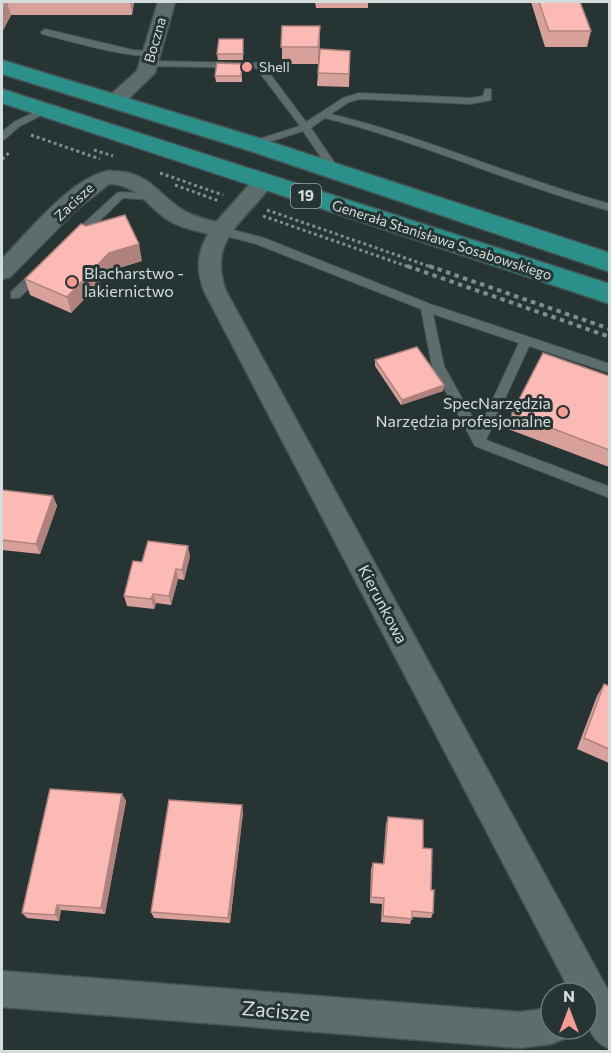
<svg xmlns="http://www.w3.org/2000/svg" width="611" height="1053" viewBox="0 0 611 1053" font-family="Commissioner,sans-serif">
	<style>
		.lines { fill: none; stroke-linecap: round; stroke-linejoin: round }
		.service-casing { stroke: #455251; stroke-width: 2 }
		.minor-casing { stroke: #455251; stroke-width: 3 }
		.trunk-casing { stroke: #455251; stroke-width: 3 }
		.path-far1 { stroke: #818d8c; stroke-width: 3; stroke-dasharray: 3 3; stroke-linecap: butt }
		.path { stroke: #818d8c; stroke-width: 4; stroke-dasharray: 4.5 4.5; stroke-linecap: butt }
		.service { fill: #5d6d6b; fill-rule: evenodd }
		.minor { fill: #5d6d6b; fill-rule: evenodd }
		.trunk { fill: #2c908a; fill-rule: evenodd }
		.wall { fill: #d8a09b }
		.shaded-wall { fill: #b0827e }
		.building { fill: #fbbab4; stroke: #b0827e; stroke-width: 1.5 }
		.poi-dot { fill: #f59c95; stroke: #263433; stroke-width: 2 }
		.labels { text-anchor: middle; stroke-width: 6; stroke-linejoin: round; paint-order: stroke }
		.far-street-label { font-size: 14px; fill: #d4dddc; stroke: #263433 }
		.far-poi-label { font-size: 14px; fill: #d4dddc; stroke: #263433; text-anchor: start }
		.shield { fill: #263433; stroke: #a0aaa9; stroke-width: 1.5 }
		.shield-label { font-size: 15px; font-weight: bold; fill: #d4dddc }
		.poi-label { font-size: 16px; fill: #d4dddc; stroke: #263433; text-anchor: start }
		.street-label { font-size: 16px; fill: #d4dddc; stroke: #263433 }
		.near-street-label { font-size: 20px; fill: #d4dddc; stroke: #263433 }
	</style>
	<rect width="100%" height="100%" fill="#263433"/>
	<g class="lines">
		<defs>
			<path id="service" d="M45,29L133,50L152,51L157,54C144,63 61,39 42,34L41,32Z
				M149,61L262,63L306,122L343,98L359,93L471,98L483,96L485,89H491V100L471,104L360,99L349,102L331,114C426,137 515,178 610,204V211C513,185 422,142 325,118L311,128L341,172L336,175L332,174L303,131L257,146H249V142L300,126L256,68L146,66V62Z
				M45,107L50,110L48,112L20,126L5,139L2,140V132L14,122Z
				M121,192L153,194L158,197L153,200L123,198L80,240H72V234L117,193Z
				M222,227L264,238L430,304L610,364V373L529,346L486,440L610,487V498L475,446L432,366L421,309L256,244L218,234V228ZM433,314L519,343L479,429L444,366Z
				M40,267L46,271L44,274L19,298H11V292L36,268Z"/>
			<path id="minor" d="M158,2H175L155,73L122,105H108L105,101L108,97L137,71Z
				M108,171C147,170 154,190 181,209C192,216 204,219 216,222L256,177L263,175L270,177L273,182C248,221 206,237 226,291L610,994V1049C584,1038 587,1017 587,993H571L204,291C196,269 197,254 208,234C195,230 180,228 168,220C147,206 137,184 109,184L76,210L10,277L2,279V259C28,232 71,178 108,171Z
				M2,971L520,1012L551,1008V1029H568L564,1039L551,1044L520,1048L2,1007Z"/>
			<path id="trunk" d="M2,60L262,139L610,253V272L244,149L2,74Z
				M2,89L610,284V304L2,103Z"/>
		</defs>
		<use href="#service" class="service-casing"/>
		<use href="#minor" class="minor-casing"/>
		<use href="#trunk" class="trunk-casing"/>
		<path class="path-far1" d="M31,135L100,159
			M94,150L113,156
			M2,159L10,152
			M160,173L223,195
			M175,185L219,201
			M267,210L434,268
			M263,216L412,268"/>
		<path class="path" d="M407,266L610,337
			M429,266L610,329"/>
		<use href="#service" class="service"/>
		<use href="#minor" class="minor"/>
		<use href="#trunk" class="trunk"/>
	</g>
	<path class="wall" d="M2,2H134L132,15H11L2,32Z
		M315,2H368V8H316Z
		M531,2H580L591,31L587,47H545Z
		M282,26L320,42L318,64H282Z
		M243,39V60H218L217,54Z
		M350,51L349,87L317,86L318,73Z
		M242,70V82H216L215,76Z
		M142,261L112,270L71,313L30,295L25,279Z
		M375,360L444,385L443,391L401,405L375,366Z
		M609,376V467L508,429L512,413Z
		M2,490L53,496L57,506L40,554L2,550Z
		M190,556L184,580L178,579L171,605L156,603L154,609L127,606L124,596L142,562Z
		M604,684L609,686V763L577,749L597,696Z
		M122,794L126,801L105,914L61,910L59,921L27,918L22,913Z
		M243,812L230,923L154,918L151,912Z
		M388,817L423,848L431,890L433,913L431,918L412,917L410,924L381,922L382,904L370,903L371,869L373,863L383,864L386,824Z"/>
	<path class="shaded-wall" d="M5,2H7L11,15L2,32V7Z
		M130,2H134L132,15Z
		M320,26V42L318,64V47Z
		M139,244L142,261L112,270L71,313L67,297L109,253Z
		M444,385L443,391L401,405L402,400Z
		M53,496L57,506L40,554L36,544Z
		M188,546L190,556L184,580L182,570Z
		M176,569L178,579L171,605L169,596Z
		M153,594L156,603L154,609L151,599Z
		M122,794L126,801L105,914L101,908Z
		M242,805L243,812L230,923L228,918Z
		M57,905L61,910L59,921L55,915Z"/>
	<path class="building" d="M539,2H580L591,31H549Z
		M282,26H320L318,47H281Z
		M219,39H243V54H217Z
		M320,49L350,51L349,74L318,73Z
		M217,63L242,64L241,76H215Z
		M125,215L139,244L109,253L67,297L25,279L81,224L86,226Z
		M417,347L444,385L402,400L375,360Z
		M543,353L609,376V450L512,413Z
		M2,490L53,496L36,544L2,540Z
		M148,541L188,546L182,570L176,569L169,596L153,594L151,599L124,596L133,561L142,562Z
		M604,684L609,686V749L584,738Z
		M50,789L122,794L101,908L57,905L55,915L22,913Z
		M169,800L242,805L228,918L151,912Z
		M388,817L423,820V848L432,849L431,890H434L433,913L412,911V919L383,916L384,898L371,897L373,863L384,864Z"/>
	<g class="poi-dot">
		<circle cx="247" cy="67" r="6"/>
		<circle cx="72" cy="282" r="6"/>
		<circle cx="563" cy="412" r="6"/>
	</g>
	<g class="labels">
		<g class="far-street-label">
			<text transform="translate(155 40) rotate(-74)" y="5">Boczna</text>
			<text transform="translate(74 202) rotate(-43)" y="5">Zacisze</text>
			<text transform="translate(442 240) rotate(18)" y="5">Generała Stanisława Sosabowskiego</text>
		</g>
		<g class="far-poi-label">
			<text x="259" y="72">Shell</text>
		</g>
		<rect class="shield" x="291" y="184" width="30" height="24" rx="4.5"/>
		<g class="shield-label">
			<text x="306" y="201">19</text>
		</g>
		<g class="poi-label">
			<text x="84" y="279">Blacharstwo -<tspan x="84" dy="18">lakiernictwo</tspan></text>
			<text x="551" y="409" text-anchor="end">SpecNarzędzia<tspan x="551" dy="18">Narzędzia profesjonalne</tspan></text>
		</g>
		<g class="street-label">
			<text transform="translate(383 604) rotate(62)" y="6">Kierunkowa</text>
		</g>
		<g class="near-street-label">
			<text transform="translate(276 1011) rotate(5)" y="7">Zacisze</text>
		</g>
	</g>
	<rect width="611" height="1053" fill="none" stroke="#d4dddc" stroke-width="6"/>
	<g transform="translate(569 1011)"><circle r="28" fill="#263433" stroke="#6c7877" stroke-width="1.5"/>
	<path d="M0-4.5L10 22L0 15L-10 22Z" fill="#f59c95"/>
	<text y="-9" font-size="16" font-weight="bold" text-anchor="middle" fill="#d4dddc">N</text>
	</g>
</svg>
